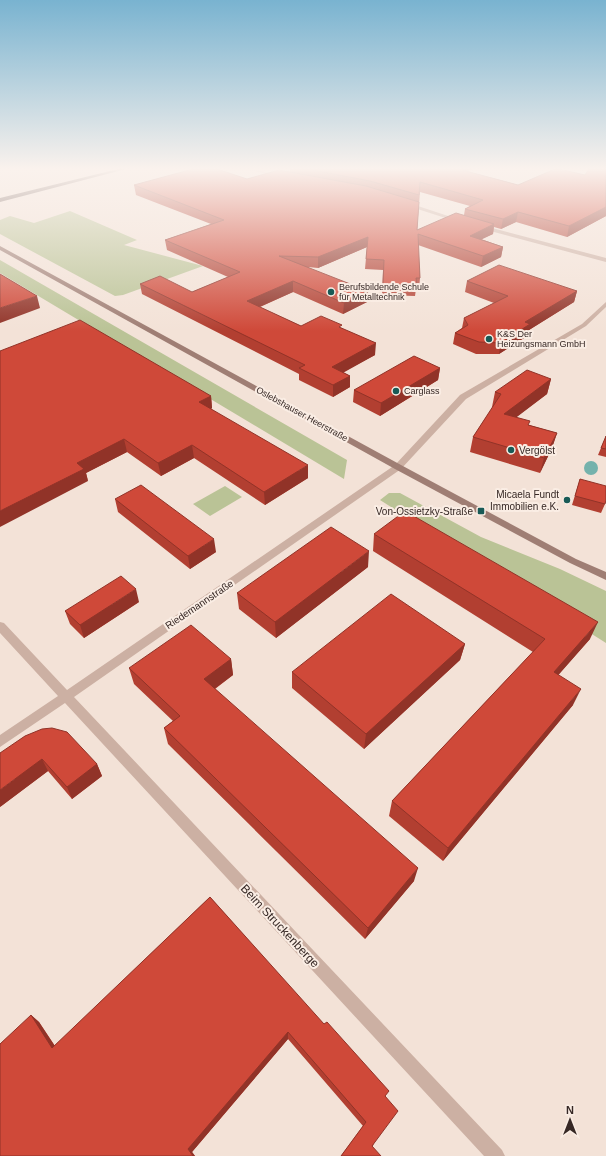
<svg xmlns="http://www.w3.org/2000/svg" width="606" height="1156" viewBox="0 0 606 1156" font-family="Arial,sans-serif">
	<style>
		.green { fill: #bac396 }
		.water { fill: #74b2ac }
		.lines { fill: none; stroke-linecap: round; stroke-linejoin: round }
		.street { fill: #ccb0a3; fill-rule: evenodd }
		.secondary { fill: #9f7e74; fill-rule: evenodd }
		.highway { fill: #58413c; fill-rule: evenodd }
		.wall { fill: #b23f31; fill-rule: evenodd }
		.shaded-wall { fill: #913328 }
		.building { fill: #cf4939; stroke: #913328 }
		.poi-dot { fill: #185a56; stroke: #faede4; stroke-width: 1.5 }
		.labels { text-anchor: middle; stroke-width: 4; stroke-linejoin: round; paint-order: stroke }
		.far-poi-label { font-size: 9px; fill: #362825; stroke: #faede4; text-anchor: start }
		.far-street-label { font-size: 9px; fill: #362825; stroke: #faede4 }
		.poi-label { font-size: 10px; fill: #362825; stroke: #faede4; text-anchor: end }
		.street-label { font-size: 10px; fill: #362825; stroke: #faede4 }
		.near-street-label { font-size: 12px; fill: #362825; stroke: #faede4 }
	</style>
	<rect width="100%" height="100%" fill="#f3e2d7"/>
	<path class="green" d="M70,211L137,240L124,245L203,266L123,295L115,296L0,234V220L10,216L34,223Z
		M0,260L347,460L344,479L0,273Z
		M225,486L242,497L210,516L193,504Z
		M389,493H400L481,537L560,569L606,591V643L380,500Z"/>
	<path class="water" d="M584 468a7 7 0 1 1 14 0a7 7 0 1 1-14 0Z"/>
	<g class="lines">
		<path class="street" d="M247,169H253L280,176L278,177Z
			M405,203H409L463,221L458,222L405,205Z
			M481,225L606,258V262L479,228Z
			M606,302V307L586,326L466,399L401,469L74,697L502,1150L505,1156H484L65,703L0,747V735L58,696L0,633V622L4,623L67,690L395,465L460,395L582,324Z"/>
		<path class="secondary" d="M0,246L401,465L576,559L606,572V580L570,563L395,469L0,250Z"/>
		<path class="highway" d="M118,169H126L0,202V198Z"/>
	</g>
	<path class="wall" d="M290,169H472L466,171L518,185L585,175L606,169V216L567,237L516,222L501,229L494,227L493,234L481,239L503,247L501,257L481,267L418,245L420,278L419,289H416L415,296L382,295L383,270L365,269L367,247L318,268L308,267L367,302L343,314L293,292L260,307L301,326L342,328L375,355L343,372L350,376V387L333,397L299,380V374L142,294L140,284L192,292L228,277L167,250L165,240L211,224L136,195L134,185L247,179L290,172ZM420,192L470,206L465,209L464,215L417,230Z
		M467,281L577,291L574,302L529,330L527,336L499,354H476L453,344L455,333L462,328L464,318L494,303L465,292Z
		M0,351L211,396L212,408L211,409L308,478L265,505L194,458L161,476L127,452L86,473L88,481Z
		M440,368L438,380L380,416L353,402L354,390Z
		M551,379L547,394L516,417L529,425L557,433L552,448L540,473L470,452L473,437L493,407H492L495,392Z
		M606,436V457L598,455Z
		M580,479L605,504L601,513L572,505Z
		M115,499L216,552L190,569L118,512Z
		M374,534L590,639L558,675L573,705L443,861L389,816L392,801L533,652L373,551Z
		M368,567L276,638L239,609L237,593Z
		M139,602L84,638L70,624L65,611Z
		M465,644L460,660L364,749L292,688V672Z
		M231,659L233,675L215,689L414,881L365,939L168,744L164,728L173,721L134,684L129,668Z
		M42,729L97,764L102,776L72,799L48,771L0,807Z
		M210,897L386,1097L373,1146L341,1156L363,1126L288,1039L192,1152L195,1156H0L31,1015L39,1022L55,1046Z"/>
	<path class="shaded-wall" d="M453,169H472L452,177Z
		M606,207V216L567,237L569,226Z
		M518,212L516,222L501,229L503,219Z
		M494,224L493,234L468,246L470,236Z
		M368,237L367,247L318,268V257Z
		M503,247L501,257L481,267L483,256Z
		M293,281V292L248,312L247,301Z
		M368,291L367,302L343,314L344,303Z
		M577,291L574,302L529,330L527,336L499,354L501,343L525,322Z
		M37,296L40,308L0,323V308Z
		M376,343L375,355L332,379V367Z
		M440,368L438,380L380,416L381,403Z
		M350,376V387L333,397V385Z
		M551,379L547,394L501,429L504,414Z
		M211,396L212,408L201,414L199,402Z
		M557,433L552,448L540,473L544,458Z
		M124,439L127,452L86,473L88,481L0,527V511L77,463Z
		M192,445L194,458L161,476L158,463Z
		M308,465V478L265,505L264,492Z
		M214,539L216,552L190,569L188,556Z
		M369,551L368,567L276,638L275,622Z
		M136,589L139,602L84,638L80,625Z
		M598,622L590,639L547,688L554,672Z
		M465,644L460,660L364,749L366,734Z
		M231,659L233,675L206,695L204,679Z
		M581,689L573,705L443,861L448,848Z
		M42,759L48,771L0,807V790Z
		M97,764L102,776L72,799L67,787Z
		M418,868L414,881L365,939L368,928Z
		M31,1015L39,1022L60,1054L52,1048Z
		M288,1032V1039L192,1152L195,1156H193L188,1149Z"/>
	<path class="building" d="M193,169H217L247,179L279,170L366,186L419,202L417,230L456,213L494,224L470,236L503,247L483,256L418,234L420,278H416L417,285L383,284L384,260L366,259L368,237L318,257L279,256L368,291L344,303L293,281L247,301L301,326L321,316L342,325L339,327L376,343L332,367L350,376L333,385L299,368L305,365L140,284L160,276L192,292L240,272L165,240L224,220L134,185Z
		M307,169H458L518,185L555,169H559L585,175L589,169H606V207L569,226L518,212L503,219L465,209L483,200L420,182L419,195L370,181Z
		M499,265L577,291L525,322L530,324L501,343L479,342L455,333L468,325L464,318L508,296L467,281Z
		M0,274L37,296L0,308Z
		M80,320L211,396L199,402L308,465L264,492L192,445L158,463L124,439L77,463L84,469L0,511V351Z
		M414,356L440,368L381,403L354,390Z
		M527,370L551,379L504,414L530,421L528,425L557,433L544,458L473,437L501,394L495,392Z
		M606,436V449L601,448Z
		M580,479L606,486V500L605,504L575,496Z
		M141,485L214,539L188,556L115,499Z
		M405,511L598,622L554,672L581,689L448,848L392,801L545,639L374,534Z
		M331,527L369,551L275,622L237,593Z
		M121,576L136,589L80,625L65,611Z
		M391,594L465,644L366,734L292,672Z
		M191,625L231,659L204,679L418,868L368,928L164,728L180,716L129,668Z
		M52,728L67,732L97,764L67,787L42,759L0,790V753L25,736L42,729Z
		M210,897L324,1024L327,1022L389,1091L385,1096L398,1111L372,1146L381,1156H341L366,1122L288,1032L188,1149L193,1156H0V1044L31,1015L52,1048Z"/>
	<linearGradient id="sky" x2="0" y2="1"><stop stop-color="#79b3d0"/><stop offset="0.51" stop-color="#faf2ed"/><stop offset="1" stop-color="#faf2ed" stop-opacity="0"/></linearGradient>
	<rect width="606" height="331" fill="url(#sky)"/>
	<g class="poi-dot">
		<circle cx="331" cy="292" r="4"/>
		<circle cx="489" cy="339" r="4"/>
		<circle cx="396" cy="391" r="4"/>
		<circle cx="511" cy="450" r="4"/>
		<circle cx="567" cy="500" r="4"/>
		<rect x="477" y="507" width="8" height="8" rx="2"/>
	</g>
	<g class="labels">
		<g class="far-poi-label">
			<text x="339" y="290">Berufsbildende Schule<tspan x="339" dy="10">für Metalltechnik</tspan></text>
			<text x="497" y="337">K&amp;S Der<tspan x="497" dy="10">Heizungsmann GmbH</tspan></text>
			<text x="404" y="394">Carglass</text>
		</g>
		<g class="far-street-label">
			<text transform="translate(302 414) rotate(29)" y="3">Oslebshauser Heerstraße</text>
		</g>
		<g class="poi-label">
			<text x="519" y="454" text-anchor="start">Vergölst</text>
			<text x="559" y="498">Micaela Fundt<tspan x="559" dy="12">Immobilien e.K.</tspan></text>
			<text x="473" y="515">Von-Ossietzky-Straße</text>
		</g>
		<g class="street-label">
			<text transform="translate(199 604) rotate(-34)" y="4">Riedemannstraße</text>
		</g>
		<g class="near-street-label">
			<text transform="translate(280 926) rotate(47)" y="4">Beim Struckenberge</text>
		</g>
	</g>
	<g transform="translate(570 1120)" stroke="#faede4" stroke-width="3" paint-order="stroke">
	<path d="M0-3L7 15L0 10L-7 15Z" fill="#362825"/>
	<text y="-6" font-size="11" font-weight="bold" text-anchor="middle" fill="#362825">N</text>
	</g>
</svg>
